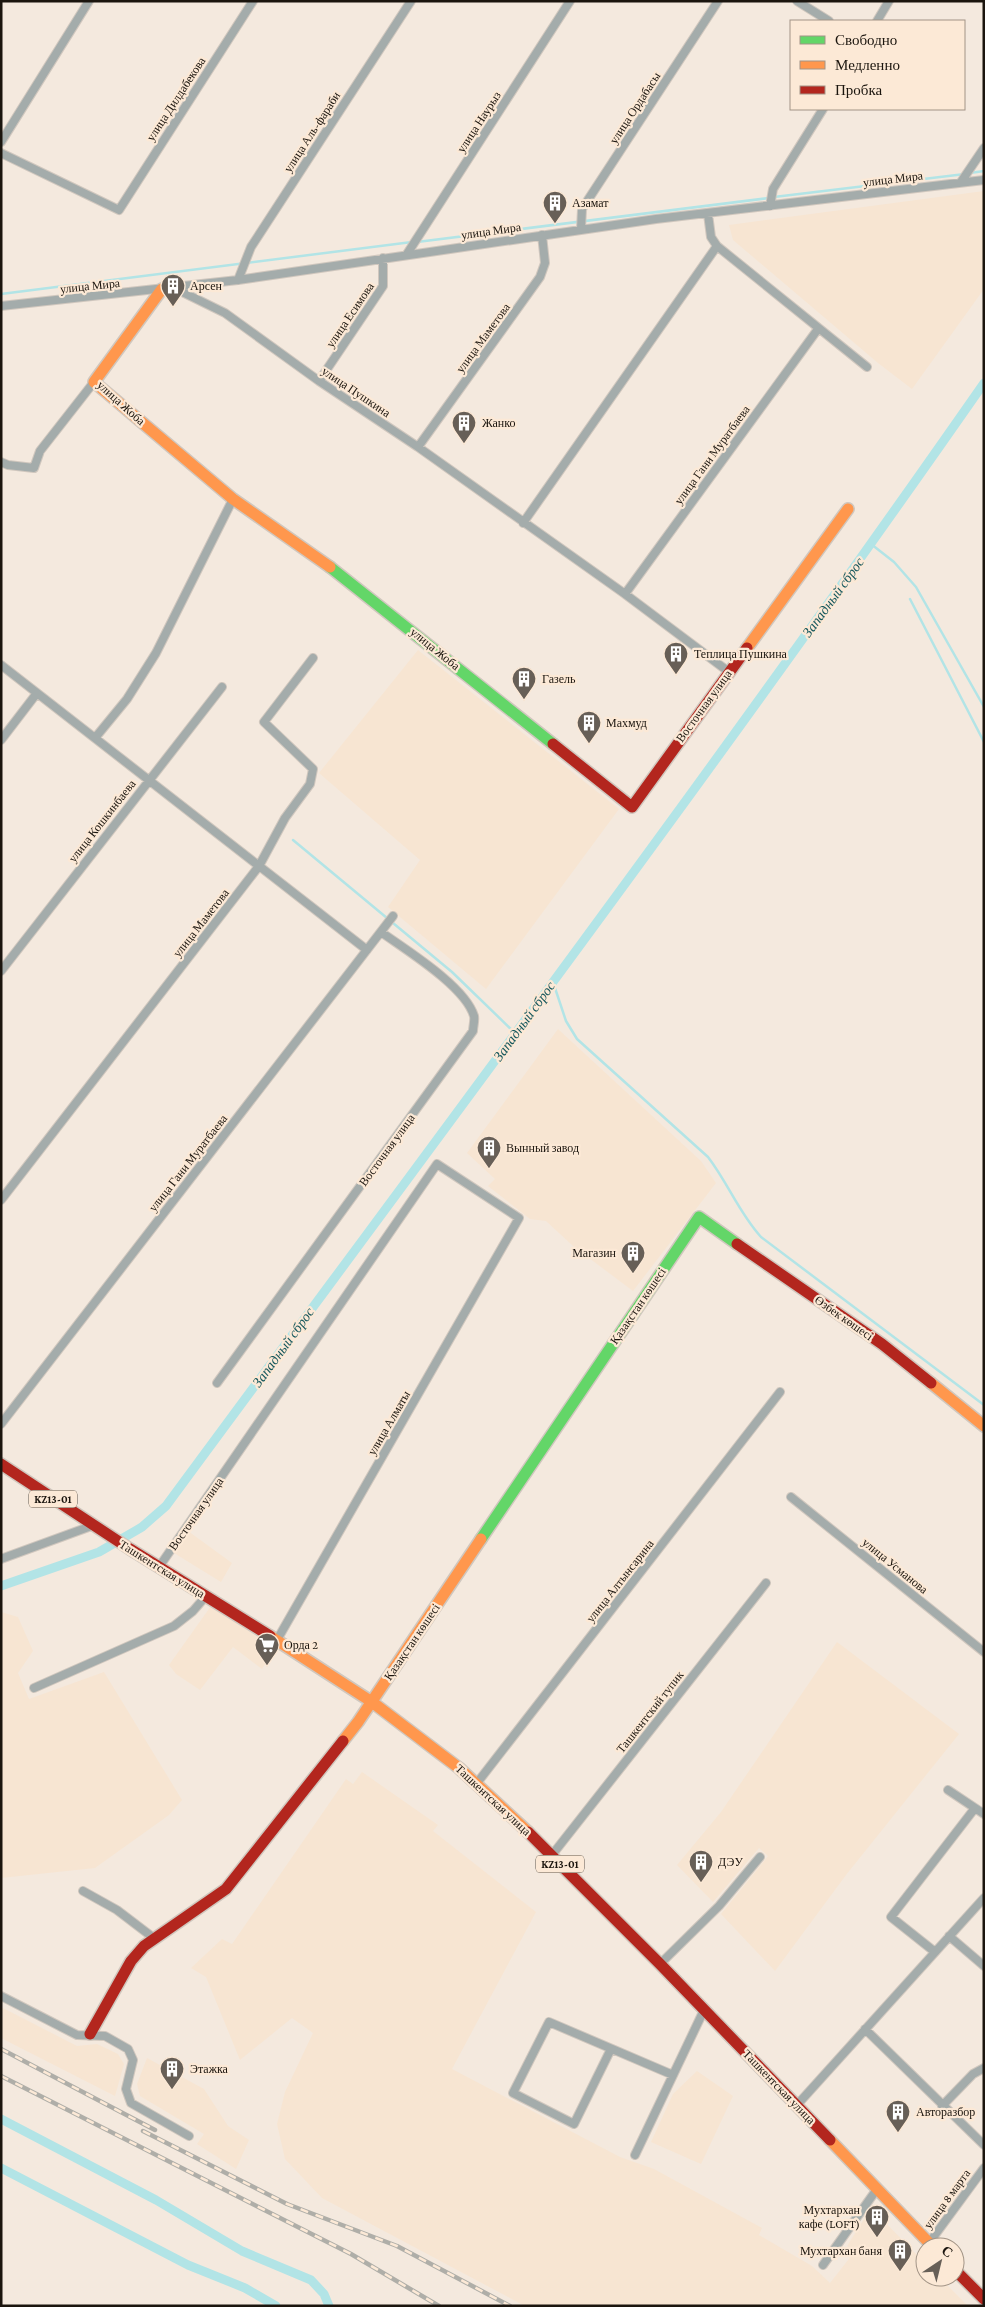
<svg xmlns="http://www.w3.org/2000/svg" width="985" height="2307" viewBox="0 0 985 2307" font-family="'Crimson Pro',serif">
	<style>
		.built { fill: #f7e5d2 }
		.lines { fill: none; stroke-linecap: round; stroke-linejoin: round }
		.stream { stroke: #b2e4e6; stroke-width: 2.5 }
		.canal { stroke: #b2e4e6; stroke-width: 9 }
		.street-casing { stroke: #d0c7be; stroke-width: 10 }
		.fast-casing { stroke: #d0c7be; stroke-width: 14 }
		.slow-casing { stroke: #d0c7be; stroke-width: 14 }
		.jam-casing { stroke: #d0c7be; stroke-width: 14 }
		.street { stroke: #a4acab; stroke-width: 8 }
		.fast { stroke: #63d668; stroke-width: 11 }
		.slow { stroke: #ff974d; stroke-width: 11 }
		.jam { stroke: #b3261e; stroke-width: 11 }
		.rail-casing { stroke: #afaea8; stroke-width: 4.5 }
		.rail { stroke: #fce9d6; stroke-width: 2.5; stroke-dasharray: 8; stroke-linecap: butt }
		.labels { text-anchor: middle; stroke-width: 4.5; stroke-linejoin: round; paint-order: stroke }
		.shield { fill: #fce9d6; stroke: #5e554a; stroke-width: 1 }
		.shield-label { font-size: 11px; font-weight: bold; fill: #1b150e }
		.street-label { font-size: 12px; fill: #1b150e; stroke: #fce9d6 }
		.poi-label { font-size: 12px; fill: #1b150e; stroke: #fce9d6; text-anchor: start }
		.water-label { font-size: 14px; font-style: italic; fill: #15575c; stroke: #fce9d6 }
	</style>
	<rect width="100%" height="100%" fill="#f4e9de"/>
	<path class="built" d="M984,191V289L912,389L878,363L733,240L729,225Z
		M418,650L619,809L486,989L388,907L420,860L319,773Z
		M558,1029L701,1161L716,1183L633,1291L573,1246L546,1221L530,1219L488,1186L495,1179L467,1153Z
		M188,1531L232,1563L221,1582L174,1553Z
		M211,1606L276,1649L262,1669L233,1647L200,1690L176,1674L169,1665Z
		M1,1612L18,1617L33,1651L18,1673L29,1699L104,1672L182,1800L169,1815L95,1868L1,1878Z
		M837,1642L959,1734L846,1875L775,1971L721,1914L768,1856L759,1848L713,1902L677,1865L721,1812Z
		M362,1772L438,1825L433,1831L536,1912L452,2069L620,2157L654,2169L762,2228L759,2235L812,2266L830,2283L856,2250L847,2246L871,2208L925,2263V2277H939L968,2306H525L322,2198L285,2159L277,2124L285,2092L313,2033L292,2018L240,2060L206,1977L191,1968L222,1939L232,1944L346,1779L353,1784Z
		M1,2007L77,2046L97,2044L118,2054L124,2064L115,2096L1,2038Z
		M147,2058L204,2089L228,2126L249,2140L236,2169L197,2144L204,2134L140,2096L137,2084Z
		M697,2071L733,2096L701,2164L651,2142L673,2094Z"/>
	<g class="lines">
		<path class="stream" d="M970,173L984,171
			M774,197L965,174
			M417,242L769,198
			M1,294L412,242
			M871,544L894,562L916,587L984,707
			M910,599L984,742
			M293,840L452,972L515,1033
			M553,982L566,1021L577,1039L708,1157C728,1183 739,1213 761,1237L984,1405"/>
		<path class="canal" d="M1,1586L99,1552L142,1527L166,1506C441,1133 719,763 984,383
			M1,2119L156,2200L242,2251L311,2280L324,2294L329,2306
			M1,2168L188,2265L245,2288L276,2306"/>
		<defs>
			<path id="street" d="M797,1L829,21
				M877,21L889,1
				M1,142L89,1
				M1,153L119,210L253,1
				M961,182L984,148
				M770,206L773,189L823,109
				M708,214L711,237L717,246L867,367
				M581,229L582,209L718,1
				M407,254L570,1
				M238,280L251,247L411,1
				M172,287L225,313L319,381L418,447L625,594L729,672
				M1,306L238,280L656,219L984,180
				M319,381L383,286V258
				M418,447L540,277L545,263L542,235
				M1,462L8,465L34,468L40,451L94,382
				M523,523L717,246
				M625,594L818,329
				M1,665L367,950
				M95,738L127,699L156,653L233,499
				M1,740L37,693
				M1,971L222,687
				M1,1200L259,866L285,818L310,784L313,769L264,722L313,658
				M217,1383L473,1031C473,1027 475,1020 474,1016C465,986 406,950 381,932
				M1,1424L393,916
				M791,1497L984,1652
				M1,1559L94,1525
				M159,1567L437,1164L519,1218L277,1640
				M34,1688L174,1626L193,1611L206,1596
				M477,1783L780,1392
				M948,1790L984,1814
				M552,1855L766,1583
				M83,1891L117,1910L155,1939
				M949,1936L984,1966
				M935,1952L891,1917L975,1808
				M660,1964L719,1906L760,1857
				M1,1996L77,2035L105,2036L128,2049L133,2060L126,2089L131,2103L189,2136
				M865,2029L984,2145
				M611,2049L574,2124L513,2093L549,2022L673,2075
				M797,2105L984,1898
				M942,2106L973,2074L984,2068
				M635,2155L704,2010
				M929,2243L984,2168
				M823,2265L877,2189"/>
			<path id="fast" d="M330,567L553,744
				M481,1539L699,1217L737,1244"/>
			<path id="slow" d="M162,289L94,382L233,499L330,567
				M747,648L848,509
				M931,1383L984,1426
				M270,1636L372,1702L459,1768L528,1832
				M343,1741L358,1722L481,1539
				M830,2140L933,2247"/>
			<path id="jam" d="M553,744L632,807L747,648
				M737,1244L882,1344L931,1383
				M1,1464L130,1549L270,1636
				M528,1832L660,1964L830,2140
				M90,2034L131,1961L144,1946L226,1889L343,1741
				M955,2270L984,2299"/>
		</defs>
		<use href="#street" class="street-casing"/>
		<use href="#fast" class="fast-casing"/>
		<use href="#slow" class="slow-casing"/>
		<use href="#jam" class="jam-casing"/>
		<use href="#street" class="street"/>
		<use href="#fast" class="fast"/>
		<use href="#slow" class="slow"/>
		<use href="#jam" class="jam"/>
		<defs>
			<path id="rail" d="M1,2049L155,2130
				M1,2076L351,2254L439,2306
				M143,2131L287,2204L397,2246L510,2306"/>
		</defs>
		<use href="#rail" class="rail-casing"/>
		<use href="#rail" class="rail"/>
	</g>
	<defs>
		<symbol id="building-pin" viewBox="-11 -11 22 30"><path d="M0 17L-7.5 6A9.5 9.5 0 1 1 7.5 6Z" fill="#675f57" stroke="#fce9d6"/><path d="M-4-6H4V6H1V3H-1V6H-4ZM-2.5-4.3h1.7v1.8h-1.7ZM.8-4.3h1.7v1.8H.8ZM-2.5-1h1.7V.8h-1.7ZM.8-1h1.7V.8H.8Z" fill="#fff"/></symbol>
		<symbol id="supermarket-pin" viewBox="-11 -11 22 30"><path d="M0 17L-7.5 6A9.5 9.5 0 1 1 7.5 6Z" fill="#675f57" stroke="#fce9d6"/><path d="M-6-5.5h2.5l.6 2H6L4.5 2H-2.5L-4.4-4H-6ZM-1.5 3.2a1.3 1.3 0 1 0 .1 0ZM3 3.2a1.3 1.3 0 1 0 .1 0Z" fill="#fff"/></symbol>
	</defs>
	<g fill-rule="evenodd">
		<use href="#building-pin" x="541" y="189" width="28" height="38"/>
		<use href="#building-pin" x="159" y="272" width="28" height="38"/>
		<use href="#building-pin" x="450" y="409" width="28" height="38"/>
		<use href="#building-pin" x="662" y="640" width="28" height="38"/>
		<use href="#building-pin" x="510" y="665" width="28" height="38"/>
		<use href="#building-pin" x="575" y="709" width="28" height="38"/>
		<use href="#building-pin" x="475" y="1134" width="28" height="38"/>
		<use href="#building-pin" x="619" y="1239" width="28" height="38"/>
		<use href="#supermarket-pin" x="253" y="1631" width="28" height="38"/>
		<use href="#building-pin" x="687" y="1848" width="28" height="38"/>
		<use href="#building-pin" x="158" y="2055" width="28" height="38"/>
		<use href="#building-pin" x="884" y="2098" width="28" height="38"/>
		<use href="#building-pin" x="863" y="2203" width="28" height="38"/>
		<use href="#building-pin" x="886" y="2237" width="28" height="38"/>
	</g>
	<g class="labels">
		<g class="shield">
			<rect x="29" y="1490.5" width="48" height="17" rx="4"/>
			<rect x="536" y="1855.5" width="48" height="17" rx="4"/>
		</g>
		<g class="shield-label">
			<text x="53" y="1503">KZ13-01</text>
			<text x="560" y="1868">KZ13-01</text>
		</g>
		<g class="street-label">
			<text transform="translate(176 99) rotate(-57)" y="4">улица Дилдабекова</text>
			<text transform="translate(635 108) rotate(-57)" y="4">улица Ордабасы</text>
			<text transform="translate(479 122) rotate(-57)" y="4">улица Наурыз</text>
			<text transform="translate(312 132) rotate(-57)" y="4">улица Аль-фараби</text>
			<text transform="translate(893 179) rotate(-7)" y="4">улица Мира</text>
			<text transform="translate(491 231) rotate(-8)" y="4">улица Мира</text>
			<text transform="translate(90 286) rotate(-6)" y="4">улица Мира</text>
			<text transform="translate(350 315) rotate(-56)" y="4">улица Есимова</text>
			<text transform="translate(483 338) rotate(-54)" y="4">улица Маметова</text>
			<text transform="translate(356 392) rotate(34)" y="4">улица Пушкина</text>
			<text transform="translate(121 403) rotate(42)" y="4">улица Жоба</text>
			<text transform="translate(712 455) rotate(-54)" y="4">улица Гани Муратбаева</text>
			<text transform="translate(435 649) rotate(39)" y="4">улица Жоба</text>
			<text transform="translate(704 706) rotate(-54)" y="4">Восточная улица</text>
			<text transform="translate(102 821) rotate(-52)" y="4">улица Кошкинбаева</text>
			<text transform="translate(201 923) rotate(-52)" y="4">улица Маметова</text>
			<text transform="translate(387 1150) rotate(-54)" y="4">Восточная улица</text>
			<text transform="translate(188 1163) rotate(-52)" y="4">улица Гани Муратбаева</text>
			<text transform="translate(638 1306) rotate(-56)" y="4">Қазақстан көшесі</text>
			<text transform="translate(844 1318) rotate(35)" y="4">Өзбек көшесі</text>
			<text transform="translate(389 1423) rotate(-60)" y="4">улица Алматы</text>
			<text transform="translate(196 1514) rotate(-55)" y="4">Восточная улица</text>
			<text transform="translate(895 1566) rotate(39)" y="4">улица Усманова</text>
			<text transform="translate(162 1569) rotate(32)" y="4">Ташкентская улица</text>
			<text transform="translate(620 1581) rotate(-52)" y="4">улица Алтынсарина</text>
			<text transform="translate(412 1642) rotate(-56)" y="4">Қазақстан көшесі</text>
			<text transform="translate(650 1712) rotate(-52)" y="4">Ташкентский тупик</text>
			<text transform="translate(493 1800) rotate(43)" y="4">Ташкентская улица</text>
			<text transform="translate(779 2087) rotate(46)" y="4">Ташкентская улица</text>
			<text transform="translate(947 2199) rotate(-54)" y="4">улица 8 марта</text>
		</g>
		<g class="poi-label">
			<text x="572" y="207">Азамат</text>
			<text x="190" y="290">Арсен</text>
			<text x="482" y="427">Жанко</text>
			<text x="694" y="658">Теплица Пушкина</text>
			<text x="542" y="683">Газель</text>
			<text x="606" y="727">Махмуд</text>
			<text x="506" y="1152">Вынный завод</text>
			<text x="616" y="1257" text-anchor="end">Магазин</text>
			<text x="284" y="1649">Орда 2</text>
			<text x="718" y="1866">ДЭУ</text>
			<text x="190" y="2073">Этажка</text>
			<text x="916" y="2116">Авторазбор</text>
			<text x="860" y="2214" text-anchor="end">Мухтархан<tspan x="860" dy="14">кафе (LOFT)</tspan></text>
			<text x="882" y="2255" text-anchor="end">Мухтархан баня</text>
		</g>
		<g class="water-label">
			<text transform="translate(833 597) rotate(-54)" y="5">Западный сброс</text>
			<text transform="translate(524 1021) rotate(-54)" y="5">Западный сброс</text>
			<text transform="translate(283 1347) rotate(-54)" y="5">Западный сброс</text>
		</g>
	</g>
	<rect width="985" height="2307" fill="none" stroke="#1b150e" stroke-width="5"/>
	<rect x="790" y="20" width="175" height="90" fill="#fce9d6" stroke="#a29486"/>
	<rect x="800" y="36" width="25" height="8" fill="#63d668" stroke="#a29486"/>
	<text x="835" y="45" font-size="15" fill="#1b150e">Свободно</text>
	<rect x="800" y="61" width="25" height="8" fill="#ff974d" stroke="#a29486"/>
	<text x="835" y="70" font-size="15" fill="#1b150e">Медленно</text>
	<rect x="800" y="86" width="25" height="8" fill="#b3261e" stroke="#a29486"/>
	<text x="835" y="95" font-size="15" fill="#1b150e">Пробка</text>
	<g transform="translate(940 2262) rotate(35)"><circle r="24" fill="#fce9d6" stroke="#a29486"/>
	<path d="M0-4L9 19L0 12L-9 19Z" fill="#675f57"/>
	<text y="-8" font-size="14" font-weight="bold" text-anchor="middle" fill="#1b150e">С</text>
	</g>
</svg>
